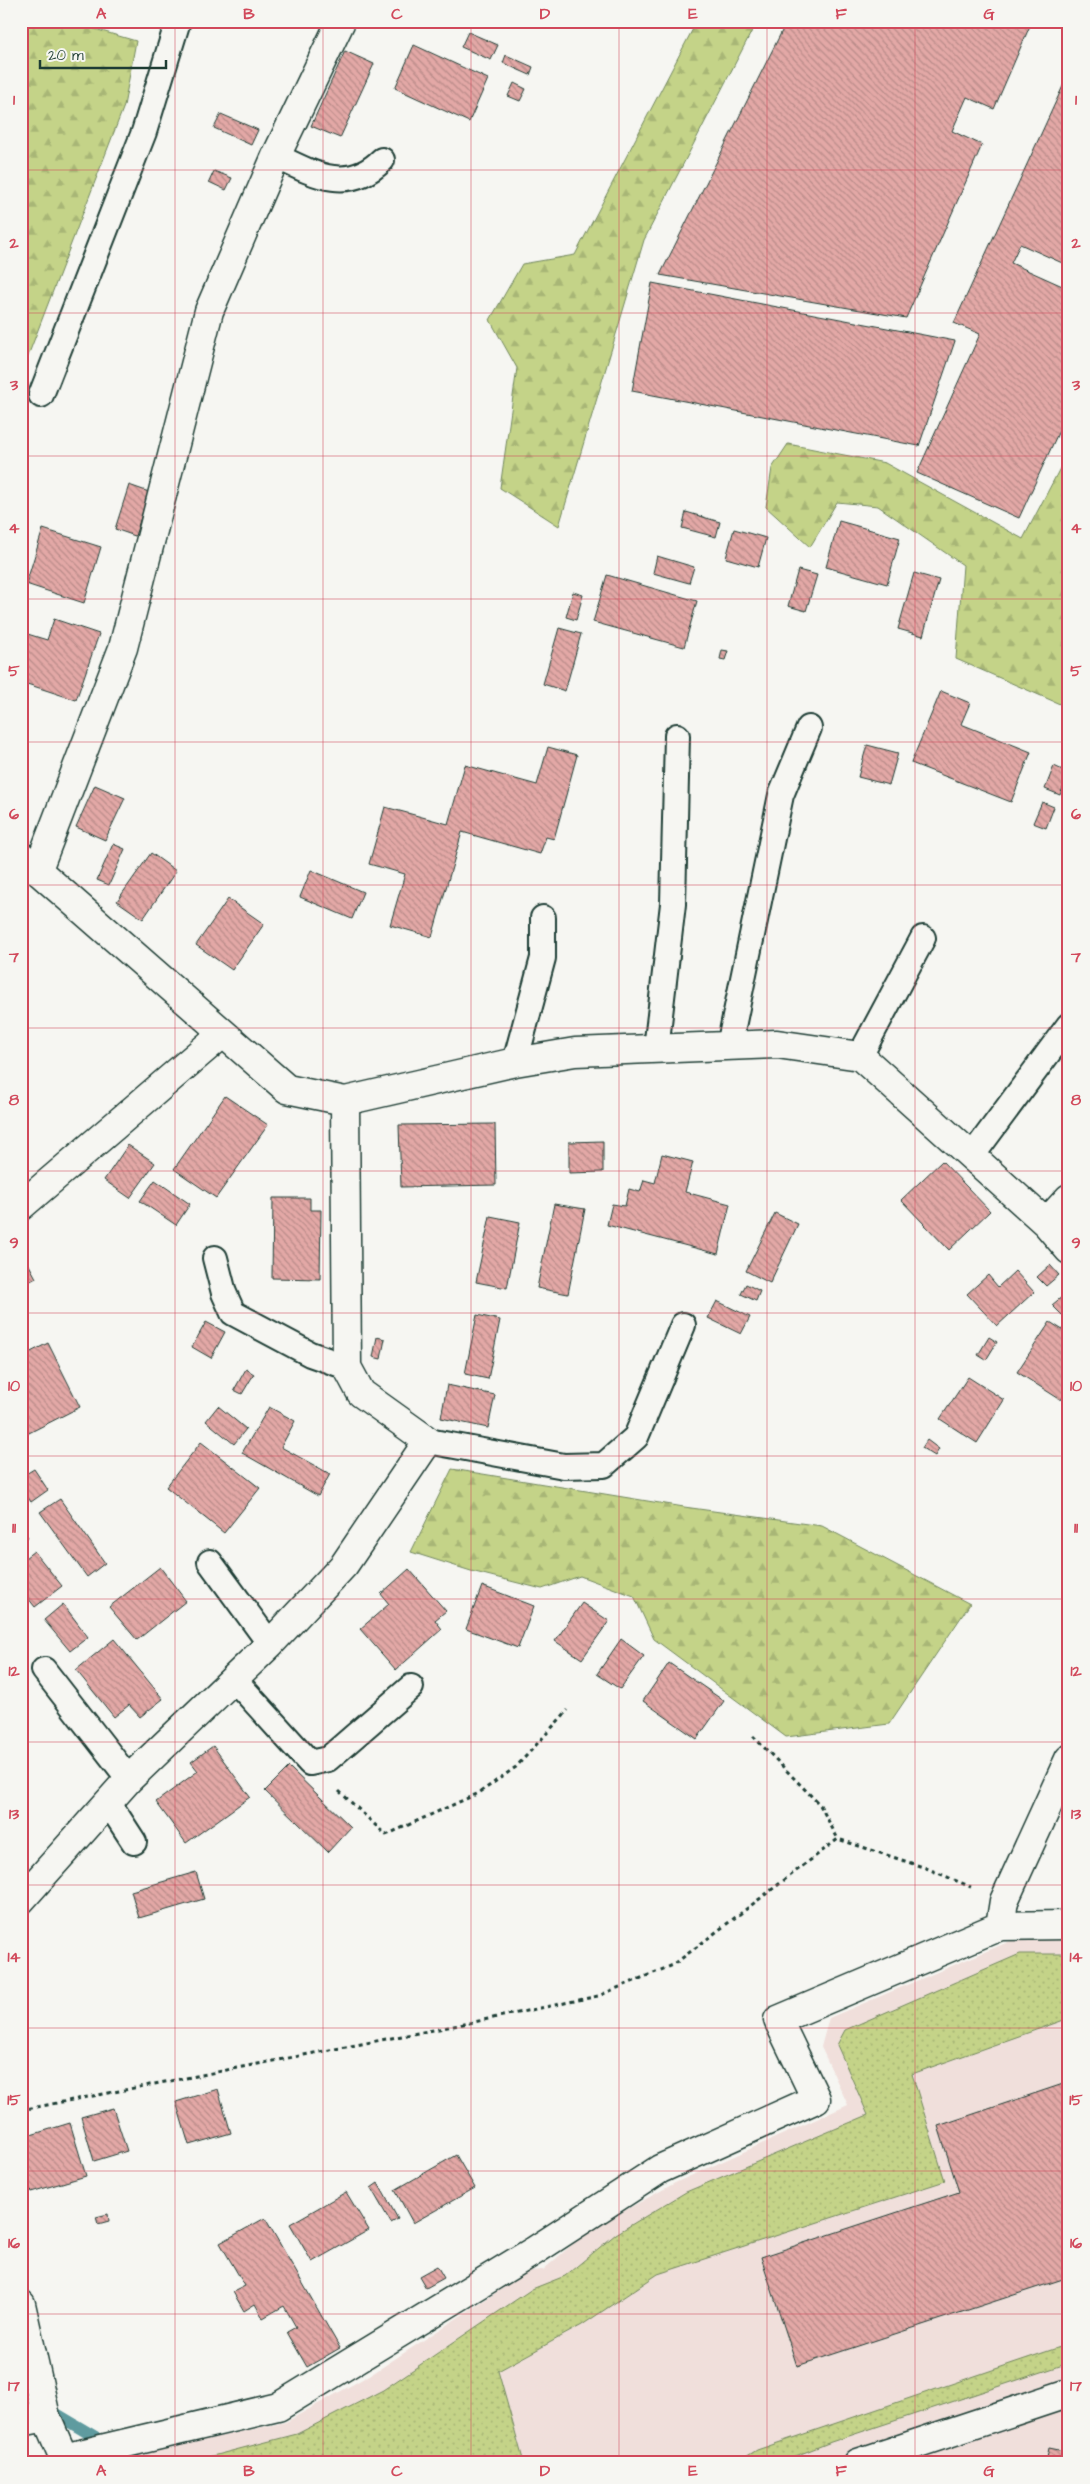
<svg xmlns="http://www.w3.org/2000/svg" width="1090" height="2484" viewBox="0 0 1090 2484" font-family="'Architects Daughter',sans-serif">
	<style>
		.built { fill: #f0dfdb }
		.grass { fill: url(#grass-dots); stroke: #72885e }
		.forest { fill: url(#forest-firs); stroke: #72885e }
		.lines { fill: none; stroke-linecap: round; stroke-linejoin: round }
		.stream { stroke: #5f9b9f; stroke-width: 12 }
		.building { fill: url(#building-back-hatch); stroke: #1f3d34 }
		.lane-casing { stroke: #1f3d34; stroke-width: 28 }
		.street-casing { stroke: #1f3d34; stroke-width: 31 }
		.secondary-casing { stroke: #1f3d34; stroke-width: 31 }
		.path { stroke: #1f3d34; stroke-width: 3; stroke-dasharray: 4 4; stroke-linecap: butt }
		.lane { stroke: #f6f6f2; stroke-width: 24 }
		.street { stroke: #f6f6f2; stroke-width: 28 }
		.secondary { stroke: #f6f6f2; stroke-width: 28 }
		.grid { fill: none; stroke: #d1495b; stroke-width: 1; stroke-opacity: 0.55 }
		.neatline { fill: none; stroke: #d1495b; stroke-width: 2 }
		.grid-label { font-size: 16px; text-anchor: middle; font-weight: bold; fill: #d1495b }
	</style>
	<defs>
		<pattern id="grass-dots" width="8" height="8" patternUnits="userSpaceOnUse" patternTransform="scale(1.25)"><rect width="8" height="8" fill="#c4d388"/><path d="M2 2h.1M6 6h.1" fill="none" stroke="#a8b676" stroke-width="1.8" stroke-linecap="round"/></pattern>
		<pattern id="forest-firs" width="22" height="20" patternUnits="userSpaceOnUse" patternTransform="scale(1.25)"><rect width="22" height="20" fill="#c4d388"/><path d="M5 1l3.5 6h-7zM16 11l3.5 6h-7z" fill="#a8b676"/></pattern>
		<pattern id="building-back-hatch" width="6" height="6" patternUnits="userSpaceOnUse" patternTransform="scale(1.25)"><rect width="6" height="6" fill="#e3a8a6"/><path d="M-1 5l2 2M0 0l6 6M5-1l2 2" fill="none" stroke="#b78a88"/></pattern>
	</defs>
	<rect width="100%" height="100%" fill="#f6f6f2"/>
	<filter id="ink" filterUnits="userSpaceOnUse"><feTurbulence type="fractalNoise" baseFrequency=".02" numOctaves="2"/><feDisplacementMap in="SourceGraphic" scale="10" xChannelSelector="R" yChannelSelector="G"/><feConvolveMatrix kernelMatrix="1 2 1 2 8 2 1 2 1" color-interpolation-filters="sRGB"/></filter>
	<g filter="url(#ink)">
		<path class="built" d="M1020,1937L1069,1939V2463H128L129,2457L286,2422L375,2372L529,2271L543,2270L589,2230L677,2182L848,2105L821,2047L829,2018Z"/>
		<path class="grass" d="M1020,1954H1069V2034L1064,2020L912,2074L945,2181L658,2274L582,2325L498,2371L524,2463L189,2462L297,2434L383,2390L532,2289L565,2276L616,2234L686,2192L868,2115L837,2045L845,2030Z
			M1069,2344V2363L831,2442L778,2463H736L757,2450Z"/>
		<path class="forest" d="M21,21H67L136,41L124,106L23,369Z
			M697,21H757L644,240L559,526L500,488L517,368L490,320L522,264L575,255Z
			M788,444L885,463L1023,539L1069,451V708L956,659L963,565L878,506L837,502L810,547L766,507L772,468Z
			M452,1469L684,1507L822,1526L970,1604L889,1724L786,1737L654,1639L634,1596L580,1576L542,1589L471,1571L411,1552Z"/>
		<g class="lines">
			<path class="stream" d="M21,2393L139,2463"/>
		</g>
		<path class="building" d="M787,21H1032L994,109L967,97L952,131L982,145L906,318L660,275Z
			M468,32L498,45L491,60L461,47Z
			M414,45L488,79L469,122L395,88Z
			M345,51L374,64L340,138L311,126Z
			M506,55L533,67L530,75L503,63Z
			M1069,73V266L1020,244L1011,263L1069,289V409L1019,518L917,473L980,334L954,323Z
			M514,83L526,89L520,101L508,96Z
			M221,114L258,130L251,145L214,128Z
			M214,171L232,178L226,190L209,182Z
			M652,283L955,341L919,446L632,391Z
			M129,485L149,492L135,536L115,529Z
			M686,512L720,522L716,537L682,528Z
			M839,521L900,538L887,584L826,567Z
			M43,529L101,547L84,603L26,584Z
			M734,529L766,538L758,567L726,558Z
			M657,556L694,567L689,583L653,573Z
			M798,570L817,575L806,611L788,606Z
			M914,573L939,580L923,636L898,629Z
			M607,575L697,601L684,647L593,622Z
			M573,592L583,595L576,620L566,617Z
			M54,619L99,634L76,700L21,682V632L47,640Z
			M559,628L581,634L565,691L543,684Z
			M722,650L728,651L725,660L720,659Z
			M941,691L970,703L961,724L1031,752L1011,802L911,763Z
			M867,745L898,753L889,785L858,777Z
			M548,747L577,755L554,839L546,837L540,854L462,832L432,937L390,925L405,874L369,864L385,807L448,824L465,765L537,785Z
			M1054,766L1069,773L1060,795L1045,789Z
			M95,785L125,798L105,840L76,827Z
			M1042,802L1054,807L1046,828L1033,823Z
			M113,844L125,849L109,885L97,880Z
			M151,853L176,871L143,919L117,901Z
			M311,870L363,892L352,919L300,897Z
			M228,899L264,924L232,970L196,945Z
			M225,1096L268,1125L216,1198L174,1169Z
			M495,1124L496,1185L401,1187L399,1125Z
			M603,1141V1172L569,1173V1142Z
			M128,1145L155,1163L130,1198L104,1180Z
			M662,1154L693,1162L685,1192L730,1204L718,1254L607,1225L612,1204L625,1206L629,1189L640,1192L644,1180L655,1183Z
			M942,1161L990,1211L949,1250L901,1200Z
			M155,1180L190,1204L176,1225L140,1201Z
			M273,1198H310V1210H321L320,1279L272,1278Z
			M554,1204L585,1209L568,1294L537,1288Z
			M775,1213L798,1224L770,1283L746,1271Z
			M490,1216L520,1222L507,1288L476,1282Z
			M21,1250L36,1278L21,1286Z
			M1050,1265L1059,1275L1046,1286L1037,1277Z
			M1015,1271L1034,1292L997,1326L967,1294L988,1275L998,1287Z
			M746,1284L760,1291L756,1301L741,1294Z
			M1063,1296L1069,1302V1309L1062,1315L1052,1305Z
			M717,1301L750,1317L741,1334L708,1318Z
			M477,1315L500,1320L488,1379L465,1374Z
			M206,1322L225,1332L211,1358L192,1347Z
			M1050,1322L1069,1334V1388L1061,1400L1017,1372Z
			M377,1337L385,1339L381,1359L373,1357Z
			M989,1337L997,1342L986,1360L978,1355Z
			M48,1343L80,1407L21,1437V1385L24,1384L21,1379V1357Z
			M246,1369L254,1374L242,1394L234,1390Z
			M968,1377L1004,1400L977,1443L940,1419Z
			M447,1385L495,1395L488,1428L441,1418Z
			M218,1406L246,1429L234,1444L206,1421Z
			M269,1407L295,1421L281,1447L330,1474L318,1496L242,1453Z
			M927,1440L939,1449L935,1456L922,1448Z
			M201,1442L260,1488L224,1533L166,1487Z
			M34,1469L48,1490L31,1502L21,1487V1477Z
			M60,1499L105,1563L87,1577L40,1512Z
			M21,1529L28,1537L21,1542Z
			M34,1551L62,1586L35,1607L21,1589V1561Z
			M160,1567L186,1601L137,1640L109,1607Z
			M409,1569L446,1611L435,1620L442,1629L396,1670L360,1629L389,1604L381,1594Z
			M482,1586L534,1606L518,1648L466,1629Z
			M582,1603L609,1621L582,1659L555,1641Z
			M63,1604L88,1637L70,1651L44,1620Z
			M114,1639L163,1699L140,1717L129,1705L114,1717L76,1670Z
			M621,1639L644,1656L620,1689L597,1674Z
			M669,1663L724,1701L697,1739L643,1701Z
			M213,1746L250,1797L186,1843L156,1802L198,1771L191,1762Z
			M289,1767L351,1827L328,1852L265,1791Z
			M196,1872L204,1899L139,1918L131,1891Z
			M1069,2082V2277L797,2366L761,2257L959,2192L938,2126Z
			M218,2089L231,2133L189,2145L176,2102Z
			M113,2108L127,2151L94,2161L81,2117Z
			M70,2123L86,2176L31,2192L21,2160V2138Z
			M456,2155L475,2188L413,2223L395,2190Z
			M378,2183L398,2219L391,2223L371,2188Z
			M346,2192L369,2230L312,2262L290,2224Z
			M108,2214L109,2221L98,2224L96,2217Z
			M265,2218L340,2348L307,2367L287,2332L296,2327L284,2306L263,2318L255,2304L244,2311L233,2292L245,2286L220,2243Z
			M437,2266L444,2278L426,2288L419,2276Z
			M1049,2448L1069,2452V2463H1046Z"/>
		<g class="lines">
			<defs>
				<path id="lane" d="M276,156C313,174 348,194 382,160
					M41,395L144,132L178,21
					M729,1046L781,795L809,728
					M656,1049L673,904L677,736
					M860,1056L923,938
					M515,1062L543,958V918
					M972,1156L1069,1025
					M215,1258L224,1293L233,1313L310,1354L347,1367
					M428,1441L564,1466L604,1465L636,1437L683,1325
					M210,1562L270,1644
					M44,1670L129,1779
					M233,1678L310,1763L328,1759L411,1687
					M108,1802L134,1842"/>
				<path id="street" d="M21,856L287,1089L345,1101L515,1062L575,1052L777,1044L860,1056L1046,1223L1069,1250
					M38,869L123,648L209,311L276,156L341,21
					M21,1206L222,1034
					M1046,1223L1069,1198
					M21,1900L129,1779L270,1644L344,1565L428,1441L361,1393L347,1367L345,1101
					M1000,1926L1004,1901L1069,1759
					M21,2304L46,2417L66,2463
					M21,2422L46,2417
					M63,2458L278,2407L534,2251L660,2169L816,2099L778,2020L1000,1926L1069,1925"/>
				<path id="secondary" d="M858,2463L1069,2393"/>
			</defs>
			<use href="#lane" class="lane-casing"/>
			<use href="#street" class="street-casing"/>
			<use href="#secondary" class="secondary-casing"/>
			<path class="path" d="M753,1736L820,1805L838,1839
				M339,1791L386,1835L479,1793L516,1767L568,1710
				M21,2110L469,2023L598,1996L673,1965L838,1839L926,1868L971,1887"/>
			<use href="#lane" class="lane"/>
			<use href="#street" class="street"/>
			<use href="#secondary" class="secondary"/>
		</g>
	</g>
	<path class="grid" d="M175,21V2463M323,21V2463M471,21V2463M619,21V2463M767,21V2463M915,21V2463M21,170H1069M21,313H1069M21,456H1069M21,599H1069M21,742H1069M21,885H1069M21,1028H1069M21,1171H1069M21,1313H1069M21,1456H1069M21,1599H1069M21,1742H1069M21,1885H1069M21,2028H1069M21,2171H1069M21,2314H1069"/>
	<rect width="1090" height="2484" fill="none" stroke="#f6f6f2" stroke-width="55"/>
	<path d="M40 60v8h126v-8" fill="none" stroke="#1f3d34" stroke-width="2.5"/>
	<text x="48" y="60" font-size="15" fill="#1f3d34" stroke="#f6f6f2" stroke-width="4" paint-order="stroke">20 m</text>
	<rect x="28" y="28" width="1034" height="2428" class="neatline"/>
	<g class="grid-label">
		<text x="101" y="19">A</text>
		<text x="249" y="19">B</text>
		<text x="397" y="19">C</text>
		<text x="545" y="19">D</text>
		<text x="693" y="19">E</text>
		<text x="841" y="19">F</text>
		<text x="989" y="19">G</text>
		<text x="14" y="105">1</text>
		<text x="1076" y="105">1</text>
		<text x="14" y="248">2</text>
		<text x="1076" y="248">2</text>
		<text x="14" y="390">3</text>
		<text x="1076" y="390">3</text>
		<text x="14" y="533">4</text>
		<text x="1076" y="533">4</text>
		<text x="14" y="676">5</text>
		<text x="1076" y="676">5</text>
		<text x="14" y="819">6</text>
		<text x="1076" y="819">6</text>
		<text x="14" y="962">7</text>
		<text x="1076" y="962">7</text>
		<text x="14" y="1105">8</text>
		<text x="1076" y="1105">8</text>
		<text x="14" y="1248">9</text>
		<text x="1076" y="1248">9</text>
		<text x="14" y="1391">10</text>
		<text x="1076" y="1391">10</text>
		<text x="14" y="1533">11</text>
		<text x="1076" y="1533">11</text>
		<text x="14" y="1676">12</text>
		<text x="1076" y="1676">12</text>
		<text x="14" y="1819">13</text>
		<text x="1076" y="1819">13</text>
		<text x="14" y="1962">14</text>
		<text x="1076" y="1962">14</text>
		<text x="14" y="2105">15</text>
		<text x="1076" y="2105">15</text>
		<text x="14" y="2248">16</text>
		<text x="1076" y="2248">16</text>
		<text x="14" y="2391">17</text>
		<text x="1076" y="2391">17</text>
		<text x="101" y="2476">A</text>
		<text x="249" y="2476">B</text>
		<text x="397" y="2476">C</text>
		<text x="545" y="2476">D</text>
		<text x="693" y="2476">E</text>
		<text x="841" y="2476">F</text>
		<text x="989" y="2476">G</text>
	</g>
</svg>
